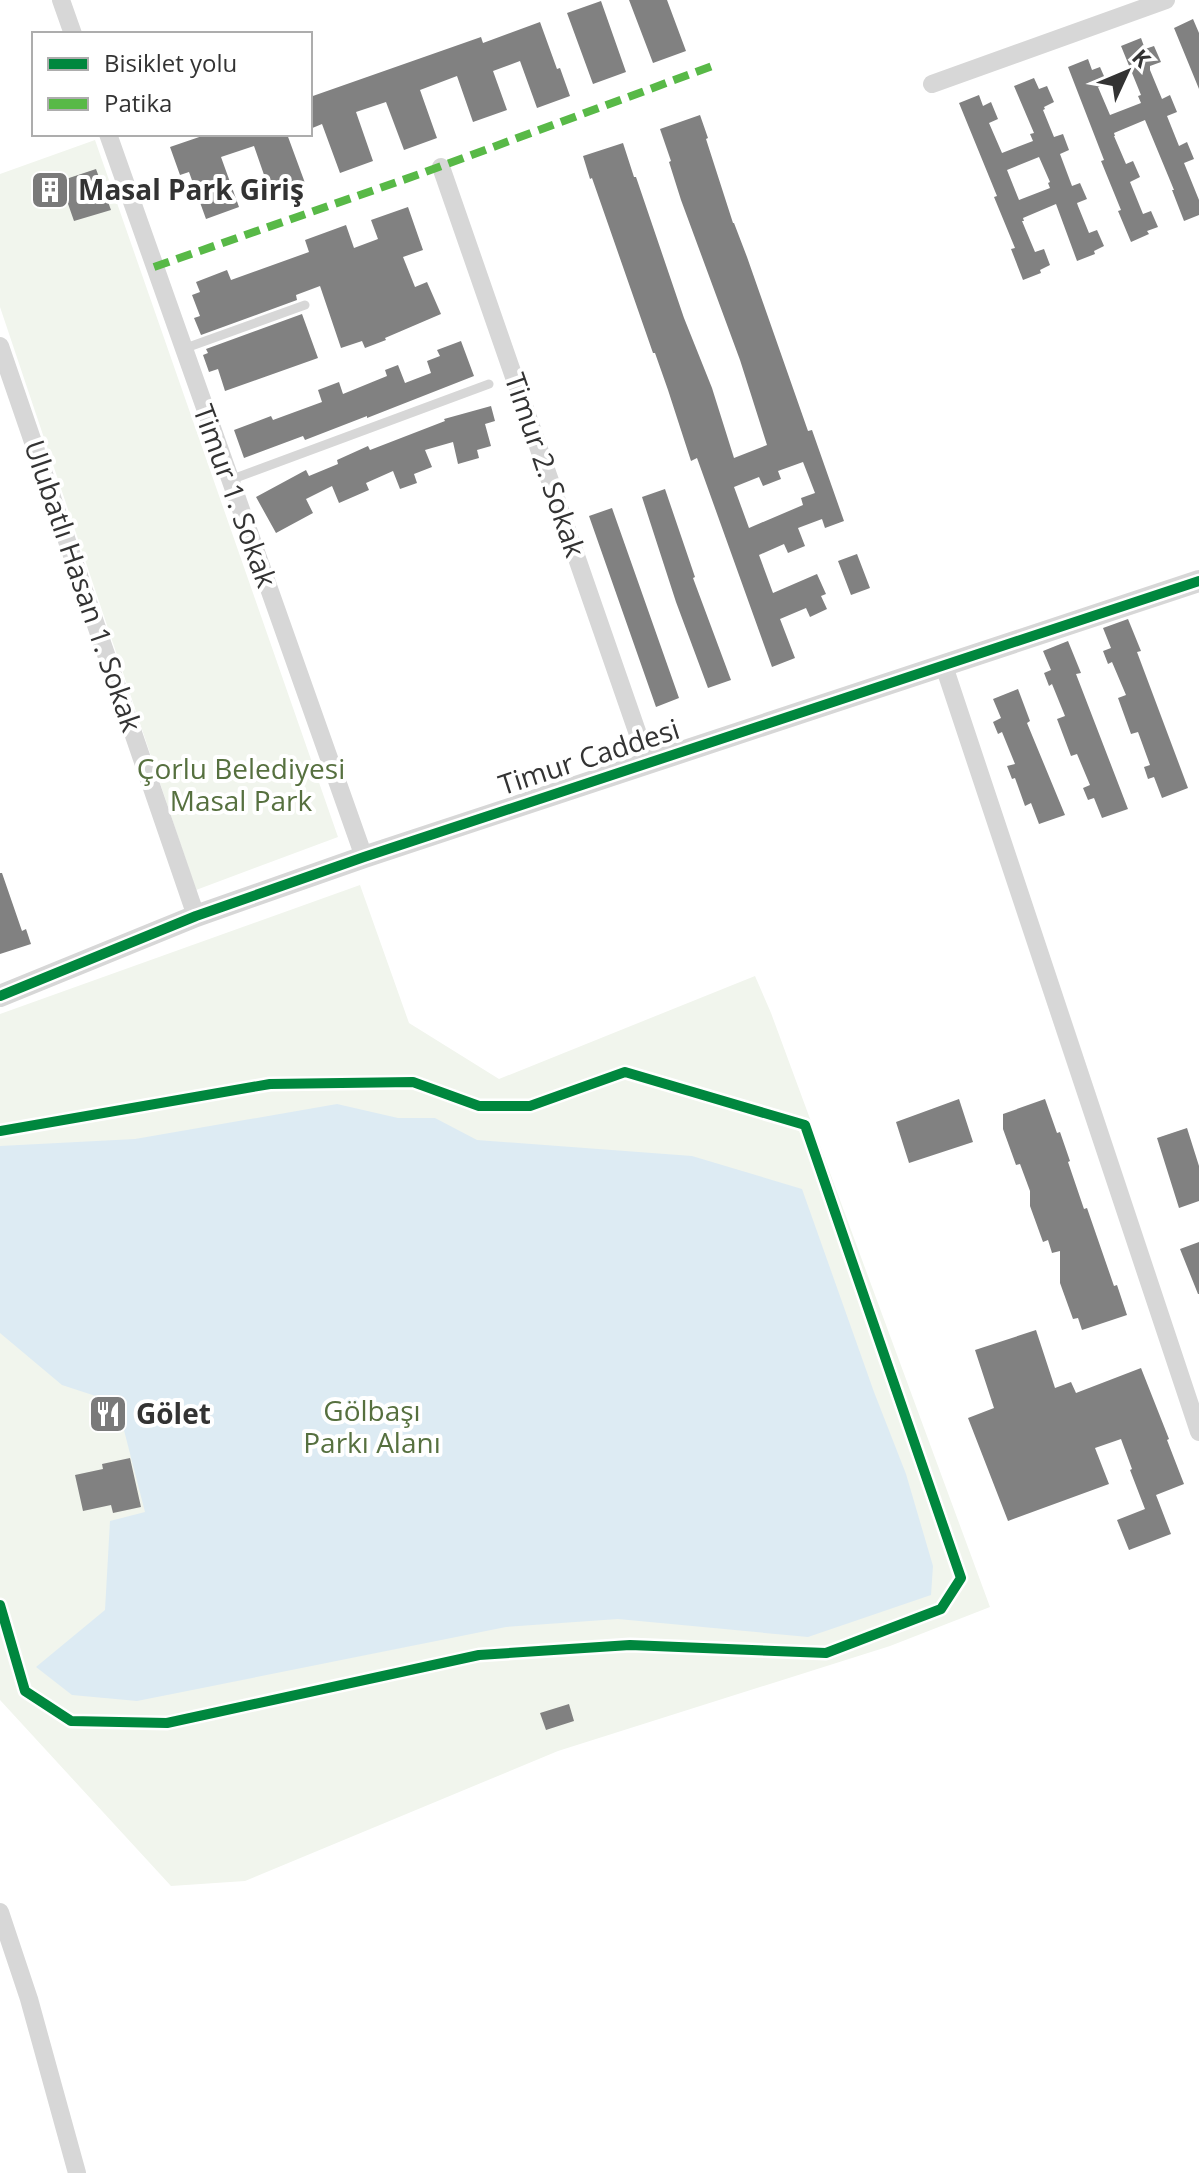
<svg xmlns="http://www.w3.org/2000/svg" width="1199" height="2173" viewBox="0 0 1199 2173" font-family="'Open Sans',sans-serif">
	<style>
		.green { fill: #f1f5ed }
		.water { fill: #ddebf3 }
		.building { fill: #818181; fill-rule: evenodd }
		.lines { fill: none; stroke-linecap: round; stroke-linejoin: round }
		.service { stroke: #d7d7d7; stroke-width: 9 }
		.minor { stroke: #d7d7d7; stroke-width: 18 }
		.tertiary { stroke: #d7d7d7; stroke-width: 22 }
		.quiet { stroke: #58b947; stroke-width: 8; stroke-dasharray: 16 8; stroke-linecap: butt }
		.cycleway-casing { stroke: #fff; stroke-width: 15 }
		.cycleway { stroke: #00873e; stroke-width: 10 }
		.labels { text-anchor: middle; stroke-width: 8; stroke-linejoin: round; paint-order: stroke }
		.poi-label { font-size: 28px; font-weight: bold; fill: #333; stroke: #fff; text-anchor: start }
		.street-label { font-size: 28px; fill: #333; stroke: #fff }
		.park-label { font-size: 28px; fill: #56703f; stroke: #fff }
	</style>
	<rect width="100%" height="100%" fill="#fff"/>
	<path class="green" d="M95,140L338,837L196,890L0,307V174Z
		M360,885L409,1023L499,1079L755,976L771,1013L990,1607L890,1646L558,1751L245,1881L171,1886L0,1700V1014Z"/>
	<path class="water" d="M337,1104L398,1118H435L477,1140L692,1156L802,1189L874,1392L906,1474L933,1566L931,1595L808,1637L618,1619L506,1627L137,1701L72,1695L36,1667L105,1610L110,1521L145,1512L117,1403L62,1385L0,1333V1146L135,1139Z"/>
	<path class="building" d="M629,0H667L686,51L653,63Z
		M601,1L626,72L593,84L567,13Z
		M1193,19L1199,33V89L1174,28Z
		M540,22L557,69L560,68L570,96L537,108L520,61L493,71L507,110L473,122L457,76L420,90L437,138L404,150L386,102L356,112L373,161L340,173L322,124L310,129V97L481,37L483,43Z
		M1141,38L1145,49L1154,46L1161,62L1150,66V70L1162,99L1170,95L1177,112L1167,116L1179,146L1187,142L1194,159L1184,163L1199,200V215L1184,221L1172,190H1174L1145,120L1114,133L1115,136H1114L1126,164L1133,161L1140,177L1130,182L1143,214L1151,211L1158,227L1147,231L1149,234L1131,242L1118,211L1121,210L1101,161L1104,160L1068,67L1088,59L1092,70L1100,67L1107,83L1098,87L1110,115L1141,103L1138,96L1141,95L1121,46Z
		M1034,78L1039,89L1047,86L1054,102L1044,107L1045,109L1043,110L1054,137L1063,134L1069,150L1060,154L1072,186L1080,183L1087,199L1077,203L1078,206L1089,233L1097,230L1104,246L1094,251L1095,254L1077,261L1056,204L1023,218L1024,221H1022L1035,252L1044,249L1050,265L1040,270L1041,273L1023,280L1011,249L1015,248L994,197L997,196L959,103L979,95L983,106L991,102L998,119L989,123L1002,153L1033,141L1030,134L1034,133L1014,86ZM1039,157L1050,182L1048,183L1050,188L1019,200L1007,170Z
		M700,115L708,138L706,139L733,223H734L747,257L808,431L812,430L844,521L825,528L822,519L798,528L805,546L788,553L784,544L759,555L773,593L817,574L826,594L821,596L827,609L810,617L806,608L780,619L795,658L772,667L697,458L691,461L668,390L655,353H653L592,178L590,179L583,156L623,143L634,177H636L684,318L712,388L734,458L767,445L740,360L681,200L669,162L671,161L660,129ZM803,462L815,493L801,498L803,505L749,528L734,487L759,477L763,486L781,479L778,471Z
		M208,134H287L305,183L271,195L254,146L221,157L239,207L206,219L189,172L180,175L170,147Z
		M96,169L111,210L74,221L60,181Z
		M408,207L423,250L403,257L415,287L427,282L441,314L385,338L386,340L365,348L362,341L341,348L320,286L296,295L297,300L201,335L194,318L200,316L192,295L200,292L196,282L227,270L231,280L309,252L305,240L346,225L354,248L378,239L371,220Z
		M302,314L318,358L225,391L218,369L209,372L203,355L208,353L206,349Z
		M461,341L474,376L367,418V416L305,440L303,436L244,458L234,430L271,416L273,420L322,402L318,390L339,382L343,394L387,376L385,370L398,365L405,383L431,373L427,361L440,356L437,350Z
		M491,406L495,421L485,424L491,446L477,450L479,458L458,464L453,442L425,450L432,467L414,474L417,483L400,489L393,471L366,483L369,490L339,503L332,486L306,499L313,513L276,533L256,497L306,470L309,476L338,464L337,460L368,446L370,450L445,421L444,419Z
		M665,489L695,577L693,578L731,680L708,688L676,602L642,497Z
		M612,508L679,698L656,707L589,516Z
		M857,554L870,588L851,595L838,561Z
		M1128,619L1141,651L1137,652L1188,788L1162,798L1154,777L1148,779L1144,767L1150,765L1138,732L1131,734L1118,698L1126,695L1112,662L1108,664L1103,651L1111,648L1103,628Z
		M1068,641L1081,673L1076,674L1128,809L1102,818L1094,798L1088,800L1083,788L1090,785L1077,754L1071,756L1057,719L1065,716L1052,684L1049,686L1044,673L1051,670L1043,651Z
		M1018,689L1030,721L1027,723L1065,815L1039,824L1031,803L1025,806L1015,778L1012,779L1007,766L1015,764L1002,732L998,734L993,722L1001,718L993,699Z
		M0,873H2L22,931L26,929L31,944L0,954Z
		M959,1099L973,1142L909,1163L896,1122Z
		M1045,1099L1057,1133L1060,1132L1070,1161L1068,1162L1084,1209L1087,1208L1114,1286L1117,1285L1127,1315L1082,1330L1078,1318L1073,1319L1060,1283V1251L1052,1253L1048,1240L1043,1242L1030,1206V1191L1020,1164L1016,1165L1003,1129V1114Z
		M1187,1128L1199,1166V1201L1179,1208L1157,1138Z
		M1199,1242V1294H1198L1180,1249Z
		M1036,1330L1055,1388L1071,1382L1076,1393L1141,1368L1169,1439L1167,1440L1184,1484L1156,1495L1171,1534L1129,1550L1117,1520L1145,1509L1130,1470L1132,1469L1121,1439L1095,1448L1109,1484L1008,1521L968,1418L994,1408L975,1350Z
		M130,1458L141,1507L113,1513L111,1505L83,1511L75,1475L103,1469L102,1464Z
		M569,1704L574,1721L546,1730L540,1713Z"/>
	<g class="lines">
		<path class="service" d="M183,349L305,305
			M230,480L489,384"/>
		<path class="minor" d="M61,0L73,34
			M932,84L1166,0
			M108,134L364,857
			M441,167L648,763
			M0,346L196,916
			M944,666L1199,1432
			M0,1912L29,1999L77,2173"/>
		<path class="tertiary" d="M0,996L196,916L364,857L1199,581"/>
		<path class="quiet" d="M154,267L420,174L715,65"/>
		<defs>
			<path id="cycleway" d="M0,996L196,916L364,857L1199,581
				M0,1131L270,1084L413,1082L479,1106H530L625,1072L805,1125L961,1578L941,1609L826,1653L630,1645L479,1655L167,1723L71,1721L25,1691L0,1605"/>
		</defs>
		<use href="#cycleway" class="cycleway-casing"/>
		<use href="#cycleway" class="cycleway"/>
	</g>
	<defs>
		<symbol id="building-square" viewBox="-11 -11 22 22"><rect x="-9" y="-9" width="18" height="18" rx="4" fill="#7a7a7a" stroke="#fff"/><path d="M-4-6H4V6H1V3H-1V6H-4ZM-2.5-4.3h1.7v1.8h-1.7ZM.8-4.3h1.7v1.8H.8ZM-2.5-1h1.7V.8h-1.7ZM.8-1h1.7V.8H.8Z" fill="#fff"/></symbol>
		<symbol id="restaurant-square" viewBox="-11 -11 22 22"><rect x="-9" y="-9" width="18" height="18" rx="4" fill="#7a7a7a" stroke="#fff"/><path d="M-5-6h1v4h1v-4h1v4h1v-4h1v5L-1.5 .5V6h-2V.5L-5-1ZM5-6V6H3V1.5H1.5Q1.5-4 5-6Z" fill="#fff"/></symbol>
	</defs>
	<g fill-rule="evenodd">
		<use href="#building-square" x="28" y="168" width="44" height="44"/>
		<use href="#restaurant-square" x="86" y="1392" width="44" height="44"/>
	</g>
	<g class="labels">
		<g class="poi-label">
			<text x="78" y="200">Masal Park Giriş</text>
			<text x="136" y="1424">Gölet</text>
		</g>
		<g class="street-label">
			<text transform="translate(545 465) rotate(71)" y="10">Timur 2. Sokak</text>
			<text transform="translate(235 496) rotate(70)" y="10">Timur 1. Sokak</text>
			<text transform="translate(83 586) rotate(71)" y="10">Ulubatlı Hasan 1. Sokak</text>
			<text transform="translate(589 757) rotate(-18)" y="10">Timur Caddesi</text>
		</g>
		<g class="park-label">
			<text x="241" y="779">Çorlu Belediyesi<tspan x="241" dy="32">Masal Park</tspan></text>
			<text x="372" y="1421">Gölbaşı<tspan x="372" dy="32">Parkı Alanı</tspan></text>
		</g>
	</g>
	<rect x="32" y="32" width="280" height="104" fill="#ffffff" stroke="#adadad" stroke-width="2"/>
	<rect x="48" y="58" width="40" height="12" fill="#00873e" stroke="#adadad" stroke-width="2"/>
	<text x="104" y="72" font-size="24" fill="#333333">Bisiklet yolu</text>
	<rect x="48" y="98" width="40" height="12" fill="#58b947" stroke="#adadad" stroke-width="2"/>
	<text x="104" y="112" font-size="24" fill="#333333">Patika</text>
	<g transform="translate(1127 72) rotate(46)" stroke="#ffffff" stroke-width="6" paint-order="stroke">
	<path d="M0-6L14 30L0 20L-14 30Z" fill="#333333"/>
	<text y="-12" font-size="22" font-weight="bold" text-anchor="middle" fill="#333333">K</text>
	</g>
</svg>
